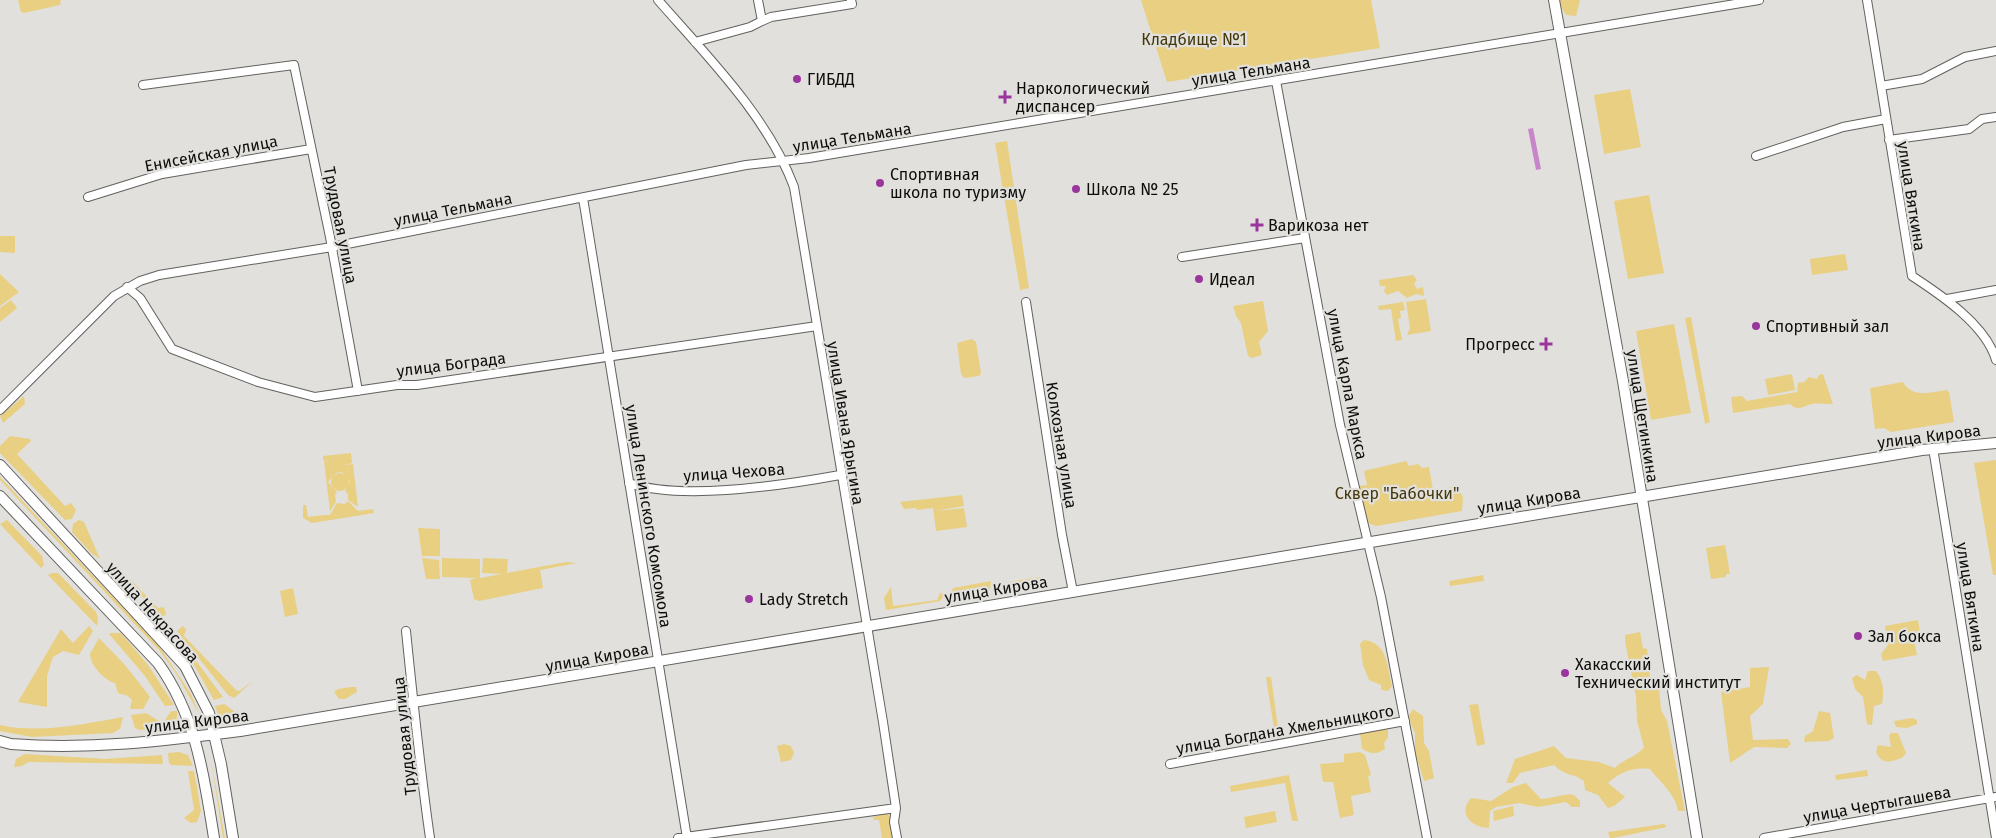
<svg xmlns="http://www.w3.org/2000/svg" width="1996" height="838" viewBox="0 0 1996 838" font-family="'Fira Sans',sans-serif">
	<style>
		.green { fill: #e8cf82 }
		.water { fill: #c985ca }
		.lines { fill: none; stroke-linecap: round; stroke-linejoin: round }
		.minor-casing { stroke: #62615e; stroke-width: 10 }
		.major-casing { stroke: #62615e; stroke-width: 12 }
		.minor { stroke: #fff; stroke-width: 8 }
		.major { stroke: #fff; stroke-width: 10 }
		.poi-dot { fill: #99369d; stroke: #e1e0dc; stroke-width: 2 }
		.labels { text-anchor: middle; stroke-width: 4.5; stroke-linejoin: round; paint-order: stroke }
		.park-label { font-size: 16px; fill: #44370c; stroke: #e1e0dc }
		.street-label { font-size: 16px; fill: #0d0d0c; stroke: #e1e0dc }
		.poi-label { font-size: 16px; fill: #0d0d0c; stroke: #e1e0dc; text-anchor: start }
	</style>
	<rect width="100%" height="100%" fill="#e1e0dc"/>
	<path class="green" d="M18,0H61L60,5L24,13L21,12Z
		M1141,0H1371L1380,48L1167,82Z
		M1557,0H1580L1576,16L1566,15Z
		M1630,89L1641,147L1604,154L1594,95Z
		M1007,141L1029,288L1020,290L995,143Z
		M1649,195L1664,273L1628,279L1614,201Z
		M0,236H15V253L0,252Z
		M1845,254L1848,270L1812,275L1810,259Z
		M0,274L19,292L0,306Z
		M1413,275L1417,280L1414,284L1417,289L1423,287L1424,296L1416,294L1407,298L1398,291L1387,295L1384,291L1386,286H1380L1379,280Z
		M1426,299L1431,331L1407,335L1410,328L1406,302Z
		M11,300L17,308L0,322V308Z
		M1263,301L1268,331L1259,342L1262,355L1252,358L1248,356L1241,323L1236,316L1233,306Z
		M1403,302L1405,310L1400,311L1401,318L1398,319L1402,340L1396,341L1391,309L1379,310L1378,306Z
		M1691,317L1710,422L1705,424L1685,318Z
		M1674,324L1691,413L1651,420L1636,331Z
		M972,339L976,342L981,373L979,376L964,378L961,374L957,343Z
		M1792,374L1795,390L1768,395L1765,379Z
		M1823,374L1833,404C1826,404 1818,403 1812,404C1803,406 1798,412 1790,404L1733,413L1731,397L1742,396L1747,401L1797,392L1798,383L1804,382L1809,377L1817,379L1819,375Z
		M1903,382C1913,399 1930,392 1947,390L1949,392L1954,422L1891,432L1884,428L1875,429L1870,388Z
		M24,396L25,404L3,423L0,416Z
		M10,436L30,439L31,441L17,454L65,506L71,503L76,510L72,519L65,520L0,453V446Z
		M351,453L352,463L345,465L353,464L358,507L348,500V494L345,491L350,481L342,472L336,473L328,482L337,492L335,495L336,502L330,511L324,461L332,462L323,460V456Z
		M1996,460V575H1993L1974,463Z
		M1406,461L1409,466L1418,464L1422,468L1429,467L1433,490L1453,487L1454,490L1458,489L1463,497L1462,511L1376,526L1368,523L1359,486L1367,485L1364,471Z
		M331 482a9 9 0 1 1 18 0a9 9 0 1 1-18 0Z
		M0,477L159,646L191,694L199,714L177,675L159,650L0,480Z
		M962,495L964,506L936,511L964,508L967,527L936,531L933,508L917,510L916,508L904,509L900,502Z
		M348,501L358,511L330,515L337,503L345,504Z
		M303,505H306L308,517L373,509L374,513L312,523L303,518Z
		M7,520L42,556L44,565L41,568L0,524Z
		M79,520L84,522L100,559L91,553L72,532L73,524Z
		M418,528L440,529V556H422Z
		M1725,545L1730,574H1726V577L1711,579L1706,548Z
		M422,558L439,560L440,579H426Z
		M442,558L480,559V578L502,574L482,573L483,558L508,559L507,573L566,562L577,563L540,570L543,588L479,601L474,599L470,580L476,578L442,577Z
		M52,573H58L96,612L98,618L97,626L48,575Z
		M1483,575L1484,581L1450,586L1449,581Z
		M125,577L132,581L158,608L164,607L166,614L161,618Z
		M1040,577L1044,578L1045,584L1010,585L1009,582Z
		M991,581L990,589L977,594L957,598L951,594L953,588Z
		M891,587L893,606L937,600L940,593H943V597L940,601L886,610L884,598Z
		M293,588L298,614L285,617L280,591Z
		M1918,620L1920,633L1914,640L1917,655L1883,661L1881,654L1888,645L1885,626Z
		M89,626L93,631L79,655L63,651L53,657L47,676V707L18,702L61,629L73,643Z
		M183,626L186,629L184,636L236,690L239,691L253,681L234,698L228,695L177,631Z
		M173,630L223,697L214,700L186,651L170,632Z
		M1640,632L1643,648L1647,649L1650,676L1659,686L1661,710L1667,721L1685,811H1678C1675,793 1660,782 1650,769C1632,767 1621,772 1608,783L1625,797L1614,806L1608,808L1598,795L1585,790L1584,781C1572,772 1566,777 1554,765L1520,773L1513,783H1506L1515,759L1554,746L1566,758L1599,762L1615,768C1623,759 1637,757 1644,747L1637,721L1636,697L1625,641V635Z
		M111,633H121L148,665L174,705L165,706L145,676L109,634Z
		M99,638L125,665L150,697L143,709H130L132,700L128,696L118,693L115,683C105,681 90,665 90,654Z
		M1364,640C1388,643 1387,666 1392,686L1388,691L1381,690V685L1369,680L1363,665L1360,644Z
		M1769,667L1763,704L1750,716L1753,740L1788,739L1791,744L1787,748L1754,747L1730,763L1721,692L1750,687V668Z
		M1868,671H1876C1884,682 1884,691 1882,704L1874,706L1872,725L1867,724L1863,697L1855,689L1852,678L1857,675L1865,680Z
		M1266,677H1271L1279,735H1275Z
		M351,687H356L357,692L345,699H339L334,692L338,689Z
		M224,704L234,711L235,720H227L219,717L215,706Z
		M1478,704L1485,744L1477,746L1469,705Z
		M1413,709L1423,716L1424,743L1429,751L1434,778L1424,781L1415,752V733L1408,717Z
		M171,711H177C178,720 175,727 165,728V720Z
		M1819,711L1830,713L1834,738L1829,741L1804,742L1805,736L1813,731Z
		M146,713L159,721L160,729L140,730L135,728L131,715Z
		M123,717L120,729L113,733L32,737L0,731V725C39,734 84,724 123,717Z
		M1912,718L1917,720V724L1907,728L1896,727L1894,721Z
		M1384,728L1388,730V738L1384,743L1385,749C1376,755 1371,754 1362,749L1360,734L1367,730Z
		M1891,733H1898L1906,753L1902,758C1890,762 1882,765 1876,752L1878,745L1891,747L1889,735Z
		M784,744L791,746L794,753L791,760L781,762L777,746Z
		M179,752L188,755L193,766L171,765L169,763L168,753Z
		M1360,752L1365,755L1371,775L1368,776L1371,792L1351,796L1354,815L1340,818L1333,782H1323L1320,764L1344,762V754Z
		M25,754L105,759L162,755L163,764L28,762L22,766L14,767L16,759Z
		M210,754L225,838H223Z
		M1867,770L1868,776L1836,780L1835,775Z
		M188,771H194L201,811L197,822L191,823L184,818L194,810Z
		M1289,775L1298,821H1292L1285,783L1231,792L1230,786Z
		M1526,783L1541,799C1553,799 1562,793 1574,795L1580,801V807H1572L1566,802L1538,807L1519,803L1496,807L1490,811L1489,828C1472,828 1457,814 1471,798L1491,801L1513,787Z
		M1513,806L1514,816L1494,821L1493,811Z
		M1275,811L1277,822L1246,828L1244,817Z
		M887,813L891,818L895,838H882L879,820H874L873,817Z
		M1664,824L1667,827L1613,838H1610L1608,832Z"/>
	<path class="water" d="M1533,128L1541,169L1536,170L1528,129Z"/>
	<g class="lines">
		<defs>
			<path id="minor" d="M658,0C707,56 768,117 794,187L883,722L896,808L894,822L897,838
				M1867,0L1912,276C1941,295 1986,325 1996,360
				M762,21L771,17L852,4L851,0
				M695,42L750,27L762,21L758,0
				M1276,81L1340,425L1381,597L1427,838
				M143,85L294,65L330,237L358,391
				M1881,86L1922,79L1965,57L1996,51
				M1889,140L1969,129L1982,119L1996,117
				M1756,156L1843,127L1886,119
				M88,197L162,174L311,149
				M583,198L687,838
				M1182,257L1305,238
				M127,287L140,298L172,349L258,382L315,397L397,385H417L817,326
				M1947,299L1996,290
				M1026,302L1062,535L1073,592
				M0,410L114,296L140,281L159,275L332,247L746,165L809,158L1759,0
				M1933,448L1996,838
				M629,483C682,501 785,485 840,475
				M406,631C413,700 420,769 430,838
				M1170,764L1405,721
				M678,838L896,808
				M1764,838L1996,797"/>
			<path id="major" d="M1554,0L1623,381L1697,838
				M0,465L185,666L209,713L221,764L233,838
				M0,496L158,663C196,716 204,775 214,838
				M0,741L11,744C90,750 162,741 240,731L1922,450L1996,443"/>
		</defs>
		<use href="#minor" class="minor-casing"/>
		<use href="#major" class="major-casing"/>
		<use href="#minor" class="minor"/>
		<use href="#major" class="major"/>
	</g>
	<g class="poi-dot">
		<circle cx="797" cy="79" r="5"/>
		<path d="M1002.5 89.5h5v5h5v5h-5v5h-5v-5h-5v-5h5z"/>
		<circle cx="880" cy="183" r="5"/>
		<circle cx="1076" cy="189" r="5"/>
		<path d="M1254.5 217.5h5v5h5v5h-5v5h-5v-5h-5v-5h5z"/>
		<circle cx="1199" cy="279" r="5"/>
		<circle cx="1756" cy="326" r="5"/>
		<path d="M1543.5 336.5h5v5h5v5h-5v5h-5v-5h-5v-5h5z"/>
		<circle cx="749" cy="599" r="5"/>
		<circle cx="1858" cy="636" r="5"/>
		<circle cx="1565" cy="673" r="5"/>
	</g>
	<g class="labels">
		<g class="park-label">
			<text x="1194" y="45">Кладбище №1</text>
			<text x="1397" y="499">Сквер "Бабочки"</text>
		</g>
		<g class="street-label">
			<text transform="translate(1251 71) rotate(-9)" y="6">улица Тельмана</text>
			<text transform="translate(852 137) rotate(-9)" y="6">улица Тельмана</text>
			<text transform="translate(211 153) rotate(-11)" y="6">Енисейская улица</text>
			<text transform="translate(1912 196) rotate(81)" y="6">улица Вяткина</text>
			<text transform="translate(453 209) rotate(-11)" y="6">улица Тельмана</text>
			<text transform="translate(341 225) rotate(79)" y="6">Трудовая улица</text>
			<text transform="translate(451 364) rotate(-7)" y="6">улица Бограда</text>
			<text transform="translate(1348 384) rotate(79)" y="6">улица Карла Маркса</text>
			<text transform="translate(1643 416) rotate(81)" y="6">улица Щетинкина</text>
			<text transform="translate(846 423) rotate(81)" y="6">улица Ивана Ярыгина</text>
			<text transform="translate(1929 436) rotate(-7)" y="6">улица Кирова</text>
			<text transform="translate(1062 445) rotate(81)" y="6">Колхозная улица</text>
			<text transform="translate(734 472) rotate(-4)" y="6">улица Чехова</text>
			<text transform="translate(1529 500) rotate(-9)" y="6">улица Кирова</text>
			<text transform="translate(649 516) rotate(81)" y="6">улица Ленинского Комсомола</text>
			<text transform="translate(996 589) rotate(-9)" y="6">улица Кирова</text>
			<text transform="translate(1971 597) rotate(81)" y="6">улица Вяткина</text>
			<text transform="translate(153 612) rotate(48)" y="6">улица Некрасова</text>
			<text transform="translate(597 657) rotate(-10)" y="6">улица Кирова</text>
			<text transform="translate(197 721) rotate(-7)" y="6">улица Кирова</text>
			<text transform="translate(1285 729) rotate(-10)" y="6">улица Богдана Хмельницкого</text>
			<text transform="translate(404 736) rotate(-96)" y="6">Трудовая улица</text>
			<text transform="translate(1877 804) rotate(-10)" y="6">улица Чертыгашева</text>
		</g>
		<g class="poi-label">
			<text x="807" y="85">ГИБДД</text>
			<text x="1016" y="94">Наркологический<tspan x="1016" dy="18">диспансер</tspan></text>
			<text x="890" y="180">Спортивная<tspan x="890" dy="18">школа по туризму</tspan></text>
			<text x="1086" y="195">Школа № 25</text>
			<text x="1268" y="231">Варикоза нет</text>
			<text x="1209" y="285">Идеал</text>
			<text x="1766" y="332">Спортивный зал</text>
			<text x="1535" y="350" text-anchor="end">Прогресс</text>
			<text x="759" y="605">Lady Stretch</text>
			<text x="1868" y="642">Зал бокса</text>
			<text x="1575" y="670">Хакасский<tspan x="1575" dy="18">Технический институт</tspan></text>
		</g>
	</g>
</svg>
